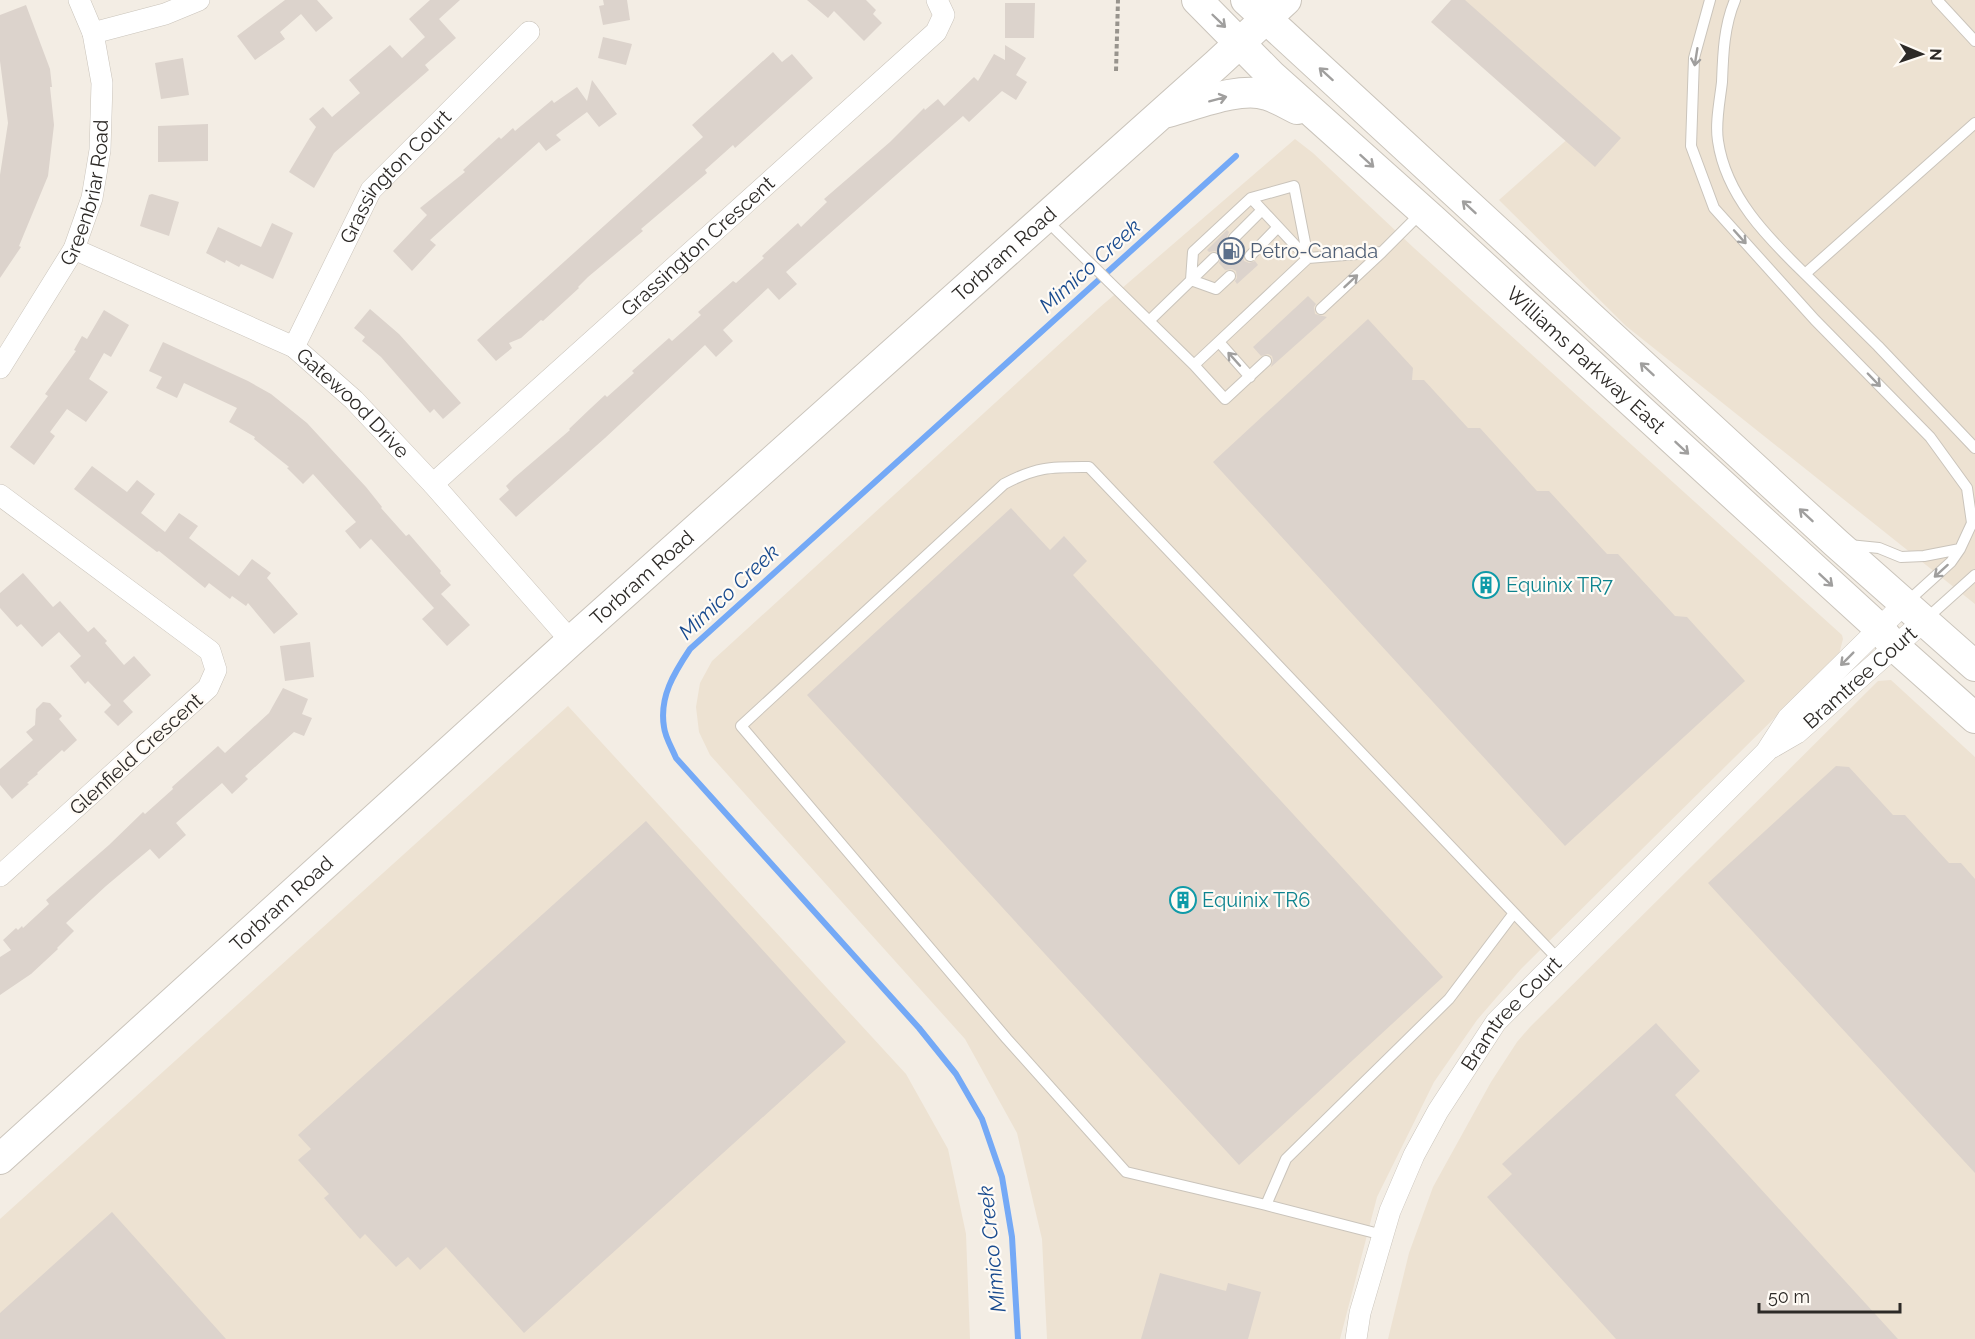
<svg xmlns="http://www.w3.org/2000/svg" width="1975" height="1339" viewBox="0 0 1975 1339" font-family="Raleway,sans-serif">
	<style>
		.built { fill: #ede2d2 }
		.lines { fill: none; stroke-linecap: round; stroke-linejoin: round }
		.stream { stroke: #74a9f6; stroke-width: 6 }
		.building { fill: #dcd3cc }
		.lane-casing { stroke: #cac4bb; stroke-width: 12 }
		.street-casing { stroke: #cac4bb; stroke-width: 22 }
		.secondary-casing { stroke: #cac4bb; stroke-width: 32 }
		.path { stroke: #98948d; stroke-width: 4; stroke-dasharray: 4.5 3; stroke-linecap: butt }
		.lane { stroke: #fff; stroke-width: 10 }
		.street { stroke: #fff; stroke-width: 21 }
		.secondary { stroke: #fff; stroke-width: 30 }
		.oneway { stroke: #a09f9e }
		.labels { text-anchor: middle; stroke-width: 4.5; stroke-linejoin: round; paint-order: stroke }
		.street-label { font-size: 20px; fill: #2d2a27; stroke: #fffbf5 }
		.service-label { font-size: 20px; fill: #4e5e75; stroke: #fffbf5; text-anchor: start }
		.culture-label { font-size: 20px; fill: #0d838f; stroke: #fffbf5; text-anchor: start }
		.water-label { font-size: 21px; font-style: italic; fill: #194b8f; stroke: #fffbf5 }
	</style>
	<rect width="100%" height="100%" fill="#f3ede4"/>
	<path class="built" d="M1463,0H1975V604L1626,326L1499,200L1589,120Z
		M1295,139L1313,153L1414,248L1842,635L1843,639L1839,654L1521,969L1477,1020L1434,1082L1377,1197L1340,1339H1047L1042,1239L1017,1133L965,1039L710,755L699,732L696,707L700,683L712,661L1099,308Z
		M1891,680L1975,757V1339H1388L1409,1253L1433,1187L1491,1082L1517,1042L1530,1027L1878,681Z
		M568,706L906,1074L948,1149L966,1234L970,1339H0V1219Z"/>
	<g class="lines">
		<path class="stream" d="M1018,1339L1012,1237L1002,1177L982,1119L956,1074L919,1028L676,758C672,748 665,737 664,727C659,697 674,673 690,649L1236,156"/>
	</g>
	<path class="building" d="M285,0H317L333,18L316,32L301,14L280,32L285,39L255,60L237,36Z
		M430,0H460L439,19L456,38L425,65L429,70L334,153L314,188L289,172L316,127L309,119L323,107L332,117L360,93L349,80L390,45L402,58L425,37L409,19Z
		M603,0H627L630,20L603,25L599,6L604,5Z
		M807,0H866L876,10L873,14L882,23L864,41L834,11L828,18Z
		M1451,0H1465L1621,138L1595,167L1431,22Z
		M1005,3H1035L1034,38H1005Z
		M26,5L50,69L52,87H50L54,125L48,176L19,246L21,247L0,278V175L8,123L0,61V15Z
		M603,37L632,44L626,65L598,58Z
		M1005,45L1026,58L1016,75L1027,82L1016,100L1002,91L969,122L963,116L786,272L797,284L779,300L768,288L723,330L733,341L716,357L705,345L605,438L516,517L499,499L509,490L506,486L514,478L570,430L569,429L591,408L605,395L607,397L634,373L632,371L669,338L672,341L701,315L698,312L733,281L736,283L764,258L762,256L798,223L801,227L827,202L824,199L890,142L924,108L925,110L938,99L944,106L974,77L978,81L994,54L1005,60Z
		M773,52L782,62L792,54L813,78L735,148L733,145L705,170L707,173L641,229L643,231L588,277L578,287L579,288L543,321L541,320L521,338L509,343L512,348L496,361L477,340L703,137L692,125Z
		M183,58L189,95L161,99L155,63Z
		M592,80L617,114L599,127L587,112L556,135L561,140L546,151L539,142L430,240L436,245L412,271L393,251L427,215L420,208L465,172L463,170L499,137L501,139L513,128L515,131L552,100L554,103L577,87L587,101Z
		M208,124V161L158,162V126Z
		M152,194L179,202L169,236L140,226L149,195Z
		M272,223L293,233L273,279L241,264L239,267L226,260L225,263L206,253L218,227L261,247Z
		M1227,230L1229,232L1227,237L1228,243L1233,245L1239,244L1245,250L1243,255L1244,261L1249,263L1255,261L1258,265L1237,284L1235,281L1237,278L1236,271L1232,269L1225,270L1219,263L1221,259L1220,253L1215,251L1209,252L1207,250Z
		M1308,296L1316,304L1314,307L1315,314L1327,317L1271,367L1273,360L1272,356L1268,354L1261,356L1253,347Z
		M370,309L399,334L461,403L443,419L434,409L430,413L381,357L362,341L365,337L354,328Z
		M104,310L129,325L111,357L104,353L89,379L108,392L86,422L67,409L50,432L55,436L34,465L10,447L48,396L45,394L76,351L74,350L82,336L87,339Z
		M1368,319L1413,368L1412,380H1424L1468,428H1480L1537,491H1549L1607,554H1618L1675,616L1687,617L1745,681L1565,846L1213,462Z
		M163,342L248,381L271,394L307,423L366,487L382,507L381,508L406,536L409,534L441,571L440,573L451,585L441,594L470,625L447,646L422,619L434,608L371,539L360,549L345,531L356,522L313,474L303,484L287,468L289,467L254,439L255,437L229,422L237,408L184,383L177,398L156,388L162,377L149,371Z
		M92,466L127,492L137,480L155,494L141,513L165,532L179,513L198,526L189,538L239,576L252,559L271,573L267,578L298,614L274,634L248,603L246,606L232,596L230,599L209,583L205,588L159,551L157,552L74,489Z
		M1011,508L1050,550L1064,536L1087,561L1073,575L1443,977L1239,1165L807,695Z
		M23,573L53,607L60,601L88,632L94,627L107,641L105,643L124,665L134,656L151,675L123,701L133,712L118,726L104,712L111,705L88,681L85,684L70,666L81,656L59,632L42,647L21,624L17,627L0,608V593Z
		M310,642L314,677L285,681L280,646Z
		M283,688L308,699L302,714L312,718L304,736L294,732L245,776L248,779L232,794L222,783L176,823L186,835L159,859L150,849L106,886L66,923L74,931L57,948L58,949L31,974L0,995V957L11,950L3,940L16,928L18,930L22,926L23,928L49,904L46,900L109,845L143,812L145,814L173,789L172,787L218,746L225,753L269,713Z
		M43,702L50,703L62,716L59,719L77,740L64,752L62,750L37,773L38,774L27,783L29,784L12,799L0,785V769L33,740L26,732L35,725L36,709Z
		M1836,766L1849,767L1893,815H1905L1949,863H1961L1975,879V1173L1708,883Z
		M646,821L846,1042L524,1333L446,1247L420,1270L408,1257L396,1267L365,1234L360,1239L324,1198L329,1194L298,1160L311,1149L298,1135Z
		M1656,1023L1700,1071L1675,1095L1898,1339H1616L1487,1197L1512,1174L1502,1164Z
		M112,1212L226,1339H0V1313Z
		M1160,1273L1226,1291L1228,1283L1261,1292L1248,1339H1141Z"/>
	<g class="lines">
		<defs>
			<path id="lane" d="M1710,0L1694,58L1691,146L1714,208L1815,320L1930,437L1967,488L1972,523L1960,549L1951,562L1907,602
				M1735,0C1724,26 1723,54 1722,82C1720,100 1715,123 1718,141C1726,196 1767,237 1805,274
				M1937,0L1975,41
				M1975,123L1805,274L1878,346L1975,448
				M1251,198L1307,258
				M1045,219L1194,365L1308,258L1382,252L1423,211
				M1234,238L1262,210
				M1250,256L1278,227
				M1230,276L1216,289L1191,280L1193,252L1251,198L1294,186L1308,258
				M1321,309L1382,252
				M1149,321L1214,258
				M1219,342L1250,377
				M1194,365L1225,399L1266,361
				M1849,545L1879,548L1901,557L1924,556L1960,549
				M1926,619L1975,575
				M1514,913L1449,999L1286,1159L1266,1205L1126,1172L1007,1039L741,726L1004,484C1038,466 1052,467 1089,467L1514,913L1558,959
				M1266,1205L1383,1235"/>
			<g id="street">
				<path d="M93,33L165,14L199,0"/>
				<path id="s1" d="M74,249L294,347L354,400L433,484L571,641"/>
				<path id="s2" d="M294,347L371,190L529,32"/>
				<path id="s3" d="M0,368L74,249L92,198L100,150L102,83L93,33L79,0"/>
				<path id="s4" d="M433,484L936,32L944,15L937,0"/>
				<path d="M0,495L210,651L216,670L208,688L0,876"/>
				<path id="s5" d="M1771,748L1797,733L1924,621"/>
				<path id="s6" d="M1356,1339L1360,1313L1390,1211L1414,1155L1438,1111L1496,1022L1766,752L1788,718L1904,604"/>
			</g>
			<g id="secondary">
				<path id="s7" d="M1197,0L1272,76L1433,220L1879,628L1894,646L1975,718"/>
				<path d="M1246,0L1836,543L1975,666"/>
				<path d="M1168,112C1195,105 1240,86 1267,95C1277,98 1287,104 1297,109"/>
				<path id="s8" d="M0,1159L571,641L1217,64L1286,0"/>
			</g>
		</defs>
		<use href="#lane" class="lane-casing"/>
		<use href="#street" class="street-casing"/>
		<use href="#secondary" class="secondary-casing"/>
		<path class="path" d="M1116,71L1118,0"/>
		<use href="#lane" class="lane"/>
		<use href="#street" class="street"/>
		<use href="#secondary" class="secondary"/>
	</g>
	<defs><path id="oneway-shaft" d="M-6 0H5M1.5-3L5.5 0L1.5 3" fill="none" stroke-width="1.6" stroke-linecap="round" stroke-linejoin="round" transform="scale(1.5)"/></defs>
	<g class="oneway">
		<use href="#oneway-shaft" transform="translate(1219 21) rotate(44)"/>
		<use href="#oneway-shaft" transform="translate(1696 57) rotate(99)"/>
		<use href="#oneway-shaft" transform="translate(1326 74) rotate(-138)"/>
		<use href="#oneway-shaft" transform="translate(1218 99) rotate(-15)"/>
		<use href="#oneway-shaft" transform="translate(1367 161) rotate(42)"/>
		<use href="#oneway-shaft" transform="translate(1469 207) rotate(-137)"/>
		<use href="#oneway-shaft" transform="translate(1740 237) rotate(48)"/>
		<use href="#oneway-shaft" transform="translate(1351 281) rotate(-43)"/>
		<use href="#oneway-shaft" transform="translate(1234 359) rotate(-132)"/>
		<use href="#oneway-shaft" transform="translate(1647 369) rotate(-137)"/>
		<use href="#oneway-shaft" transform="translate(1874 380) rotate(46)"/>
		<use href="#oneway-shaft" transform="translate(1682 448) rotate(43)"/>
		<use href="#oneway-shaft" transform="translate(1806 515) rotate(-137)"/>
		<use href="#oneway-shaft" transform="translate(1941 571) rotate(138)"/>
		<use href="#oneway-shaft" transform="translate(1826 580) rotate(43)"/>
		<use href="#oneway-shaft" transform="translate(1847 659) rotate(135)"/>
	</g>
	<defs>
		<symbol id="fuel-ring" viewBox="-11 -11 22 22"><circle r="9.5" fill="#fffbf5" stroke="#5c6f8a" stroke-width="1.5"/><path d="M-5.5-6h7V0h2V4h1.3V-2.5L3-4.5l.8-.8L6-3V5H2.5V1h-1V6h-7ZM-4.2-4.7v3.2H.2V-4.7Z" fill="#5c6f8a"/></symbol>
		<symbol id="building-ring" viewBox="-11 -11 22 22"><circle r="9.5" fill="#fffbf5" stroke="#0f9aa8" stroke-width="1.5"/><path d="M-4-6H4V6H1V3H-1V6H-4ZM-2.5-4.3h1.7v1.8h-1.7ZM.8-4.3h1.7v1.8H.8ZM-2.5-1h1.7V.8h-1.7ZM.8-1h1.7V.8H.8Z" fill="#0f9aa8"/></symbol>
	</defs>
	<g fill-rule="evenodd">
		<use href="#fuel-ring" x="1216" y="236" width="30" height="30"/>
		<use href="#building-ring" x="1471" y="570" width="30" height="30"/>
		<use href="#building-ring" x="1168" y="885" width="30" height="30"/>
	</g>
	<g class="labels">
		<g class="street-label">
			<text dy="7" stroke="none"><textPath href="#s2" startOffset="200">Grassington Court</textPath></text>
			<text dy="7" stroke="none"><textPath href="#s3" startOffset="198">Greenbriar Road</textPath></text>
			<text dy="7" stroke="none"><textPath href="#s4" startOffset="356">Grassington Crescent</textPath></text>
			<text dy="7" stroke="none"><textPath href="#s8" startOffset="1352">Torbram Road</textPath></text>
			<text dy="7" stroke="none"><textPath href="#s7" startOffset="530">Williams Parkway East</textPath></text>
			<text dy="7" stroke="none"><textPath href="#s1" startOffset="322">Gatewood Drive</textPath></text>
			<text dy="7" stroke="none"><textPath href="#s8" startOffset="866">Torbram Road</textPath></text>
			<text dy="7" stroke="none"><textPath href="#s5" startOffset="114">Bramtree Court</textPath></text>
			<text transform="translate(136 754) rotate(-42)" y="7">Glenfield Crescent</text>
			<text dy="7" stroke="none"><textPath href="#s8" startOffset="380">Torbram Road</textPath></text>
			<text dy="7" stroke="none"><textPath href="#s6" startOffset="366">Bramtree Court</textPath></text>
		</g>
		<g class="service-label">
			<text x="1250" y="258">Petro-Canada</text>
		</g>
		<g class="culture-label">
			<text x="1506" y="592">Equinix TR7</text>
			<text x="1202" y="907">Equinix TR6</text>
		</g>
		<g class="water-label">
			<text transform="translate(1090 266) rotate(-42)" y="7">Mimico Creek</text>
			<text transform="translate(729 592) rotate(-43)" y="7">Mimico Creek</text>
			<text transform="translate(992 1249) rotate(-96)" y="7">Mimico Creek</text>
		</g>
	</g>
	<g transform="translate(1921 54) rotate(92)" stroke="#fffbf5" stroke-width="4.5" paint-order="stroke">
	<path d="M0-4.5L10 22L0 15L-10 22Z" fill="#2d2a27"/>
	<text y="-9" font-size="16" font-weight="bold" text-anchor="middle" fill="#2d2a27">N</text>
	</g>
	<path d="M1759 1303v9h141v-9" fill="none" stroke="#2d2a27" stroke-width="3"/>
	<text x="1768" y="1303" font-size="18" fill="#2d2a27" stroke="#fffbf5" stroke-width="4.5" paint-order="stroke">50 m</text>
</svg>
